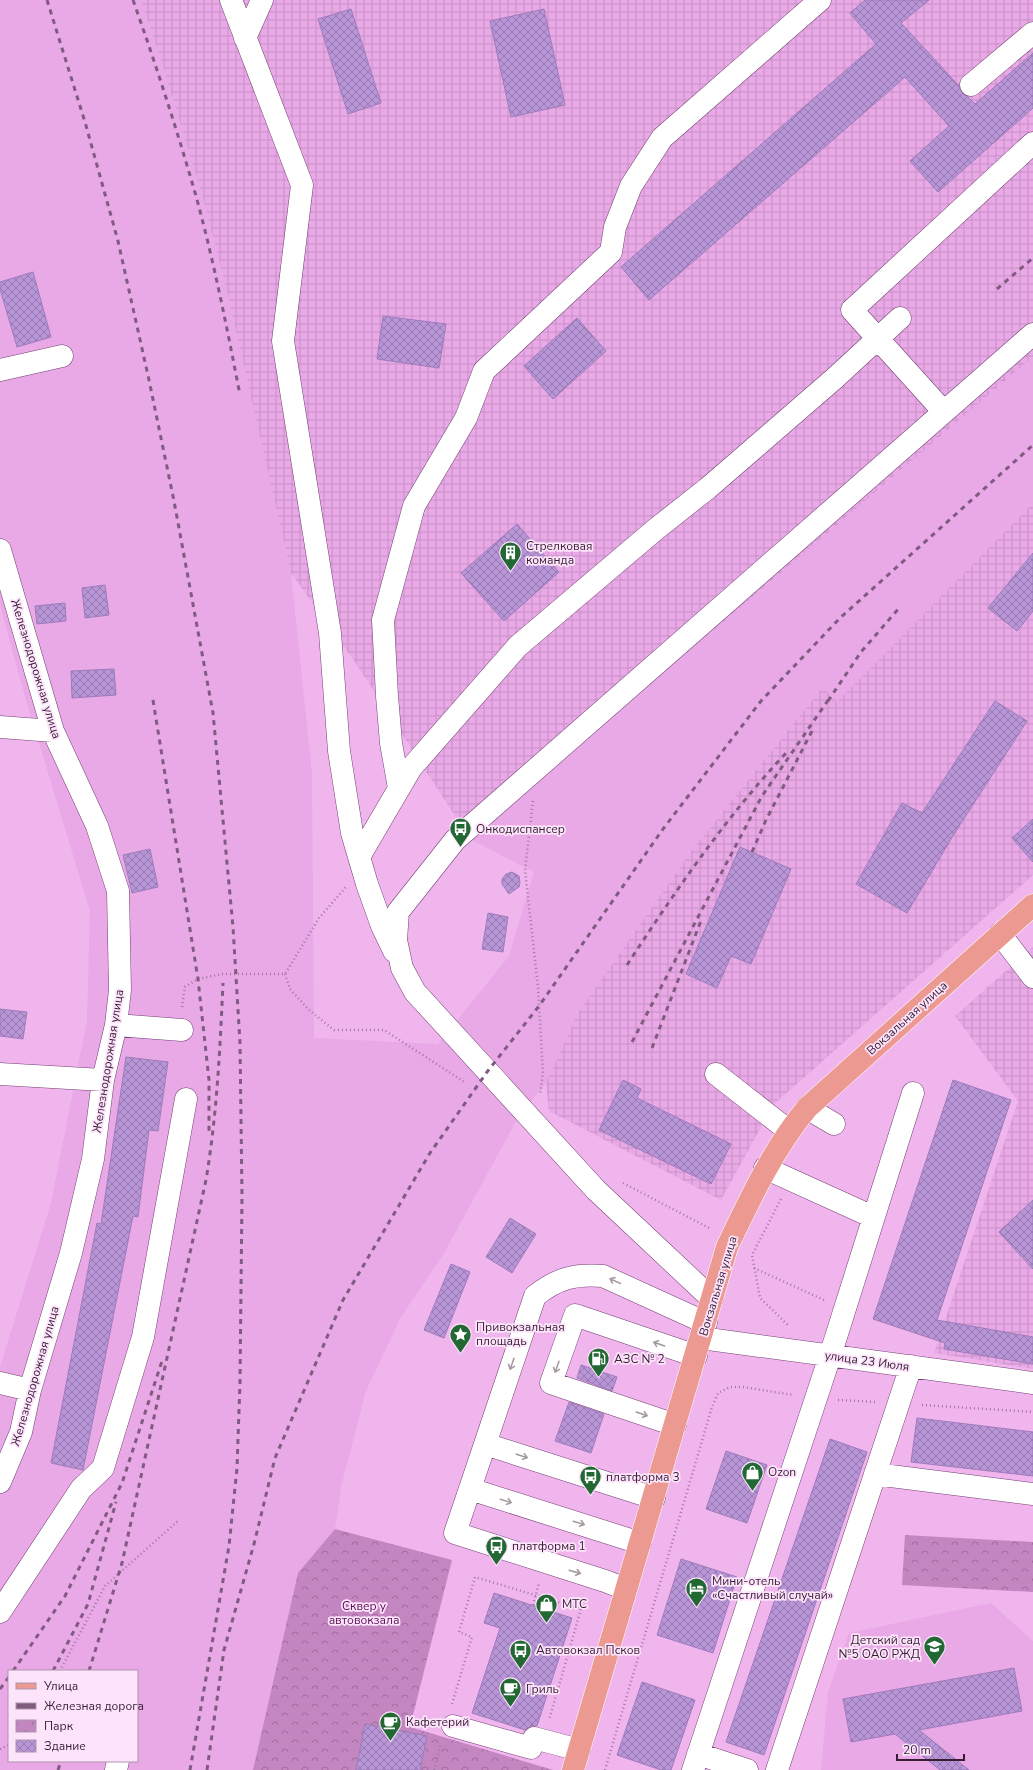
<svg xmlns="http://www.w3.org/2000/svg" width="1033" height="1770" viewBox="0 0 1033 1770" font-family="'Nunito Sans',sans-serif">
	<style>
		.built { fill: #e9a8e6; fill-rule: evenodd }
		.industrial { fill: url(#industrial-grid) }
		.park { fill: url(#park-crowns) }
		.building { fill: url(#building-cross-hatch); stroke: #9e7bbb }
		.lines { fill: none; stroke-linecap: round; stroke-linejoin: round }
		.minor-casing { stroke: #733f71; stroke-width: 23 }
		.major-casing { stroke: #fff; stroke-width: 23 }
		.path { stroke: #a477a2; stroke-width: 2.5; stroke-dasharray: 1 3; stroke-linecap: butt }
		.minor { stroke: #fff; stroke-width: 22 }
		.major { stroke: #eb9991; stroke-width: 22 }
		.rail { stroke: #815b7f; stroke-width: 3; stroke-dasharray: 5 5; stroke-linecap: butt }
		.oneway { stroke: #a59aa4 }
		.labels { text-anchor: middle; stroke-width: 3.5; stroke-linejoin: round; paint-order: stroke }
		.poi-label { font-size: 12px; fill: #361f35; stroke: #fde4fb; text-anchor: start }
		.street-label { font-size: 12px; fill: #361f35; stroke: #fde4fb }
		.park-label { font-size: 12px; fill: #590f58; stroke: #fde4fb }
	</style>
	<defs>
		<pattern id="industrial-grid" width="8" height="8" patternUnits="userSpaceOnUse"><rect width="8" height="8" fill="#e9a8e6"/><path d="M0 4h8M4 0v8" fill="none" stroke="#c890c6"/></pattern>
		<pattern id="park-crowns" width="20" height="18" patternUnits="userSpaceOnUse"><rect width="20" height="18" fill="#c386c0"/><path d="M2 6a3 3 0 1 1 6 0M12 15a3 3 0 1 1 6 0" fill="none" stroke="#9f6d9d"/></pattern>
		<pattern id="building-cross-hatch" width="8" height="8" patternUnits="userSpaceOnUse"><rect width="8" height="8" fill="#b895d7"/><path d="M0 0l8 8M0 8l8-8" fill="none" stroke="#9679af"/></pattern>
	</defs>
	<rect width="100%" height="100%" fill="#f1b5ee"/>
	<path class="built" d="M0,0H141L162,63L202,195L226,287L291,573L312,774L314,1038L438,1044L509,956L534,872L470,839L1033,357V503L837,703L823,688L693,849L578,1013L546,1083L519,1116L443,1255L401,1317L366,1391L341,1487L335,1529L298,1573L253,1770H0V1367L51,1203L87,1020L90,911L25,697L0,605ZM9,1671H137V1761H9Z
		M991,1603L1033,1641V1770H821L828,1692L849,1633Z"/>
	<path class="industrial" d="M141,0H1033V357L470,839L357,665L291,573L226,287L202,195L162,63Z
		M1033,503V875L773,1105L721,1200L549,1111L546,1083L578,1013L693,849L823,687L837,702Z
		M1033,947V1369L934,1353L1018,1101L955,1016Z"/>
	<path class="park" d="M335,1529L452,1560L410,1727L553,1770H253L298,1573Z
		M905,1535L1033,1542V1592L902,1585Z"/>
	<path class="building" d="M865,0H929L901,23L959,86L962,93L968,97L975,104L1033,53V108L938,192L910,161L949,126L905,77L649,300L621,267L876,44L850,13Z
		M351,9L381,103L348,114L318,19Z
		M544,9L565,105L511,117L490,21Z
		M33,272L51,337L17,347L0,289V282Z
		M383,316L446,324L439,368L377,359Z
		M577,318L606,351L553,399L524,366Z
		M517,524L559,572L504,621L461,573Z
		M1033,553V611L1017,631L988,608Z
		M105,585L109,615L85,618L82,588Z
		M65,603L66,621L37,624L35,606Z
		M114,669L116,695L72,698L71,671Z
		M995,701L1027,721L954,834L907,913L856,884L902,803L922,813Z
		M1033,819V862L1012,838Z
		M740,847L791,869L751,964L731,956L717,988L686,974Z
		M150,849L158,887L132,893L123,855Z
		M512,872L519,876L520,883L519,887L509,894L502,884V879L506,874Z
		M488,913L508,917L503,952L482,949Z
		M0,1009L27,1012L23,1039L0,1036Z
		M126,1057L168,1062L158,1131L149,1130L138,1217L133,1216L83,1470L51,1463L97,1223L101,1224Z
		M623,1080L641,1089L637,1098L731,1144L711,1184L599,1130Z
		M953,1080L1011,1100L937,1320L1033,1337V1364L944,1349L945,1343L873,1319Z
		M1033,1200V1269L999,1232Z
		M510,1218L536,1234L512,1273L486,1257Z
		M451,1264L470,1272L444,1338L424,1330Z
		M581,1365L617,1377L612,1391L577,1378Z
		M569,1402L604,1414L591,1453L555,1441Z
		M917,1418L1033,1432V1476L911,1462Z
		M830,1439L867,1452L764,1755L726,1742Z
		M726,1451L767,1465L747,1523L706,1509Z
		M681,1559L737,1577L713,1653L657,1635Z
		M494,1593L572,1618L537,1726H531L525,1730L472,1713L500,1628L484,1623Z
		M1014,1668L1022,1711L919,1730L969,1770H940L895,1734L851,1742L843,1699Z
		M642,1682L695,1700L671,1770H661L617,1755Z
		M365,1724L427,1736L420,1770H356Z"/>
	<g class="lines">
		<defs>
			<path id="minor" d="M231,0L302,185L283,341L330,633L339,751L352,833L367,884L382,926L394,951
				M245,38L262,0
				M971,85L1033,33
				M0,370L62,356
				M944,412L852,310L1033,143
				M0,550L53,731L97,826L118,891L120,990L116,1025L103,1080L93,1159L71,1253L30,1390L21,1432L0,1482
				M0,727L53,731
				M399,788L391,743L387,696L383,620L414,506L466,418L484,371L611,252L615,227L631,186L662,138L820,0
				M359,857L411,768L518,646L656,529L708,488L835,378L900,318
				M1000,934L1033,977
				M116,1025L182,1030
				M0,1074L103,1080
				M716,1074L789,1131
				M807,1108L834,1124
				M765,1168L873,1217
				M712,1299L596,1190L415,992L402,968L396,940L398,912L455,840L1033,334
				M701,1338L1033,1383
				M0,1383L30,1390
				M675,1425L551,1383L575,1315L696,1356
				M485,1444L654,1498
				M875,1474L1033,1494
				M470,1489L640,1543
				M626,1589L605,1581L455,1533L535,1296C558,1278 574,1274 603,1276L706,1323
				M0,1612L81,1489L103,1468L143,1337L186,1099
				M453,1726L531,1748L534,1738L579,1750
				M698,1754L747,1770
				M116,1770L118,1761
				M693,1770L830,1356L913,1093
				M777,1770L911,1366"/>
			<path id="major" d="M573,1770L727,1247C751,1197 772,1151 807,1108L1033,905"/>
		</defs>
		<use href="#minor" class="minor-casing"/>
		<use href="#major" class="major-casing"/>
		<path class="path" d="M533,801L525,870L538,987L543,1073L540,1095
			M285,974L290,989L309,1010L334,1030H384L466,1083
			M182,1007L185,987L198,979L222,974H285L319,918L346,887
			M623,1183L711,1229
			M781,1199L752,1255L760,1298L789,1326
			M754,1268L824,1300
			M838,1400L877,1402
			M922,1405L1033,1412
			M533,1605L539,1583
			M60,1671L105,1586L179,1520
			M452,1704L472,1637L459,1632L475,1577L581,1609L549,1720
			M0,1749L9,1745
			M434,1770L441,1743
			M605,1770L712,1407L718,1393L730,1387H743L793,1395"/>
		<use href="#minor" class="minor"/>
		<use href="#major" class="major"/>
		<path class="rail" d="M47,0L85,122L118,241L149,380L174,501L213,713L233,927L240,1043L242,1196L240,1382L237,1468L229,1546L190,1770
			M133,0C156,65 177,130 196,196C214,262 227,328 240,395
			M997,289L1033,258
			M153,700L198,979L209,1080V1132
			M828,701L861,652L900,607
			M752,852L766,820L812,731
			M627,965C676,890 726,817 787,752
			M632,1042L762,796L831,696
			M652,1048L702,918
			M13,1671L65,1596L122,1483L162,1361
			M53,1671L88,1604L116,1502
			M89,1671L122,1563L206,1180C217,1114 220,1049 223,983
			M0,1689L9,1677
			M58,1770L61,1761
			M207,1770L224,1650L254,1544L275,1458L343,1300L430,1153L487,1072L539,1006L663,829L761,701L840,618L1033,445"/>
	</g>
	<defs><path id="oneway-shaft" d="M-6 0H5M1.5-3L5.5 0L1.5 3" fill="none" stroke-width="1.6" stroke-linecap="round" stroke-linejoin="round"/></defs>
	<g class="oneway">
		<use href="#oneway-shaft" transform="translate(615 1281) rotate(-155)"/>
		<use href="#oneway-shaft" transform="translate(659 1344) rotate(-161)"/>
		<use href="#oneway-shaft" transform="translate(512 1364) rotate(109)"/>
		<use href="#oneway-shaft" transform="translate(557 1367) rotate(109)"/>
		<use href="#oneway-shaft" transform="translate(642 1414) rotate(19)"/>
		<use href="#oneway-shaft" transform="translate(522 1456) rotate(18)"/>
		<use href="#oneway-shaft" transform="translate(506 1501) rotate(17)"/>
		<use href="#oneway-shaft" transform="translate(579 1523) rotate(17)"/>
		<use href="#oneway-shaft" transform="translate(575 1572) rotate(16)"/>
	</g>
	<defs>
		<symbol id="building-pin" viewBox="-11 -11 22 30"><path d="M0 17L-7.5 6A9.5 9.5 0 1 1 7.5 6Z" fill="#226833" stroke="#fde4fb"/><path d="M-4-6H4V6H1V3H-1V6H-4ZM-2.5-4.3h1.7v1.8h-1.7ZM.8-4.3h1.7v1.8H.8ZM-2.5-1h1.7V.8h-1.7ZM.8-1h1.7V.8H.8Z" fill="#fff"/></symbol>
		<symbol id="bus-pin" viewBox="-11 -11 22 30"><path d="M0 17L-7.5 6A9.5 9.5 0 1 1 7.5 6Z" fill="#226833" stroke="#fde4fb"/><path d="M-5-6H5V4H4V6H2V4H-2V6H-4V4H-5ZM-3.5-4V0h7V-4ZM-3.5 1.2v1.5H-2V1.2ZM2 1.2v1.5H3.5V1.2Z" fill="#fff"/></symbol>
		<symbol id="sight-pin" viewBox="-11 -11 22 30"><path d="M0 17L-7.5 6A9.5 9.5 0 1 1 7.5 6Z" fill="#226833" stroke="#fde4fb"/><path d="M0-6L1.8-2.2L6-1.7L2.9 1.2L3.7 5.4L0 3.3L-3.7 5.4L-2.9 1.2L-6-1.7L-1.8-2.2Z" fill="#fff"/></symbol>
		<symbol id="fuel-pin" viewBox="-11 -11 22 30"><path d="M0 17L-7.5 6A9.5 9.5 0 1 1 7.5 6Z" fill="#226833" stroke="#fde4fb"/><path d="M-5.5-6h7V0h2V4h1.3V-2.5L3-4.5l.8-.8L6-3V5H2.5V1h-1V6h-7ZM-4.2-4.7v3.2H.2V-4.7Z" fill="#fff"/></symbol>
		<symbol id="shop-pin" viewBox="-11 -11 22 30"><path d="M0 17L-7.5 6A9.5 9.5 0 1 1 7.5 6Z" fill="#226833" stroke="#fde4fb"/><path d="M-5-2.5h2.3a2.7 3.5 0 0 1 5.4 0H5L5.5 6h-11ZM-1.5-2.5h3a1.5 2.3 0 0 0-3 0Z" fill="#fff"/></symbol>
		<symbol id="hotel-pin" viewBox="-11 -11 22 30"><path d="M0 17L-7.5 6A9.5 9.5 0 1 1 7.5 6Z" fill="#226833" stroke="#fde4fb"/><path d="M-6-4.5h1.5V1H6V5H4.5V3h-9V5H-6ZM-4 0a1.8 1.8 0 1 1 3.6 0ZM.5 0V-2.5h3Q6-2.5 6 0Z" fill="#fff"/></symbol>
		<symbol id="school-pin" viewBox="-11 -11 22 30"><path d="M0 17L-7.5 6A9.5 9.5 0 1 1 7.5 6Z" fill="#226833" stroke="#fde4fb"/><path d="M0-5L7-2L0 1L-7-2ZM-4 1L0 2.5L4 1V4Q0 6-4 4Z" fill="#fff"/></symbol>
		<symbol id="cafe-pin" viewBox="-11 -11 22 30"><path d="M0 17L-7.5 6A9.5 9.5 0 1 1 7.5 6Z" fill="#226833" stroke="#fde4fb"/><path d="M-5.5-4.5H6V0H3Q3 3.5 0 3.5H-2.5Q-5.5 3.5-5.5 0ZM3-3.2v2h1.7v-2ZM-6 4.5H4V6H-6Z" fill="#fff"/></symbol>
	</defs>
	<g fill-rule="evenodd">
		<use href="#building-pin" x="498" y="540" width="25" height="34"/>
		<use href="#bus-pin" x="448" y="816" width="25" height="34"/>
		<use href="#sight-pin" x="448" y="1322" width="25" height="34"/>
		<use href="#fuel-pin" x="586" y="1346" width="25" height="34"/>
		<use href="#shop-pin" x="740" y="1460" width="25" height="34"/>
		<use href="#bus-pin" x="578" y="1464" width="25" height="34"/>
		<use href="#bus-pin" x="484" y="1534" width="25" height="34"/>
		<use href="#hotel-pin" x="684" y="1576" width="25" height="34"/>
		<use href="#shop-pin" x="534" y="1592" width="25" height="34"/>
		<use href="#school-pin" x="922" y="1634" width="25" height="34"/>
		<use href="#bus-pin" x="508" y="1638" width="25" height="34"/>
		<use href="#cafe-pin" x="498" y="1676" width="25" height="34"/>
		<use href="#cafe-pin" x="378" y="1710" width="25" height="34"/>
	</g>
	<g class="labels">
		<g class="poi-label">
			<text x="526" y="550">Стрелковая<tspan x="526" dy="14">команда</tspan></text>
			<text x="476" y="833">Онкодиспансер</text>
			<text x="476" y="1331">Привокзальная<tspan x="476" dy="14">площадь</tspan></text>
			<text x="614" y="1363">АЗС № 2</text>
			<text x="768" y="1476">Ozon</text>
			<text x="606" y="1481">платформа 3</text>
			<text x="512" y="1550">платформа 1</text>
			<text x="712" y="1585">Мини-отель<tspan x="712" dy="14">«Счастливый случай»</tspan></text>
			<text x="562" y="1608">МТС</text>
			<text x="920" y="1644" text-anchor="end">Детский сад<tspan x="920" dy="14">№5 ОАО РЖД</tspan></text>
			<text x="536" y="1654">Автовокзал Псков</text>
			<text x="526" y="1693">Гриль</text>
			<text x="406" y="1726">Кафетерий</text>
		</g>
		<g class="street-label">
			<text transform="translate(36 669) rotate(73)" y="4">Железнодорожная улица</text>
			<text transform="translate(907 1018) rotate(-42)" y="4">Вокзальная улица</text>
			<text transform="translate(108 1061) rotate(-81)" y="4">Железнодорожная улица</text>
			<text transform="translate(718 1286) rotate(-73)" y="4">Вокзальная улица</text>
			<text transform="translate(867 1361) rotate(8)" y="4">улица 23 Июля</text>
			<text transform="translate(35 1376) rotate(-74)" y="4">Железнодорожная улица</text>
		</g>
		<g class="park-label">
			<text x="364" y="1610">Сквер у<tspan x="364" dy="14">автовокзала</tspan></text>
		</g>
	</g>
	<rect x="8" y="1670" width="130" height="92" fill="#fde4fb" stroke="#ad95ac"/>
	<rect x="16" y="1683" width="20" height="6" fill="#eb9991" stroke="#ad95ac"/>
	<text x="44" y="1690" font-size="12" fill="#361f35">Улица</text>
	<rect x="16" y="1703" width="20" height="6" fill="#815b7f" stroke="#ad95ac"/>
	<text x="44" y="1710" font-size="12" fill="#361f35">Железная дорога</text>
	<rect x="16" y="1720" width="20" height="12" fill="url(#park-crowns)" stroke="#ad95ac"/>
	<text x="44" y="1730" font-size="12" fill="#361f35">Парк</text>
	<rect x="16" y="1740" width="20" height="12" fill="url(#building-cross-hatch)" stroke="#ad95ac"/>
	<text x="44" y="1750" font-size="12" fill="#361f35">Здание</text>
	<path d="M897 1754v6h67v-6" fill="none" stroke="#361f35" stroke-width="2"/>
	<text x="903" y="1754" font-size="12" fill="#361f35" stroke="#fde4fb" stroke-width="3" paint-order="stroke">20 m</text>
</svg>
